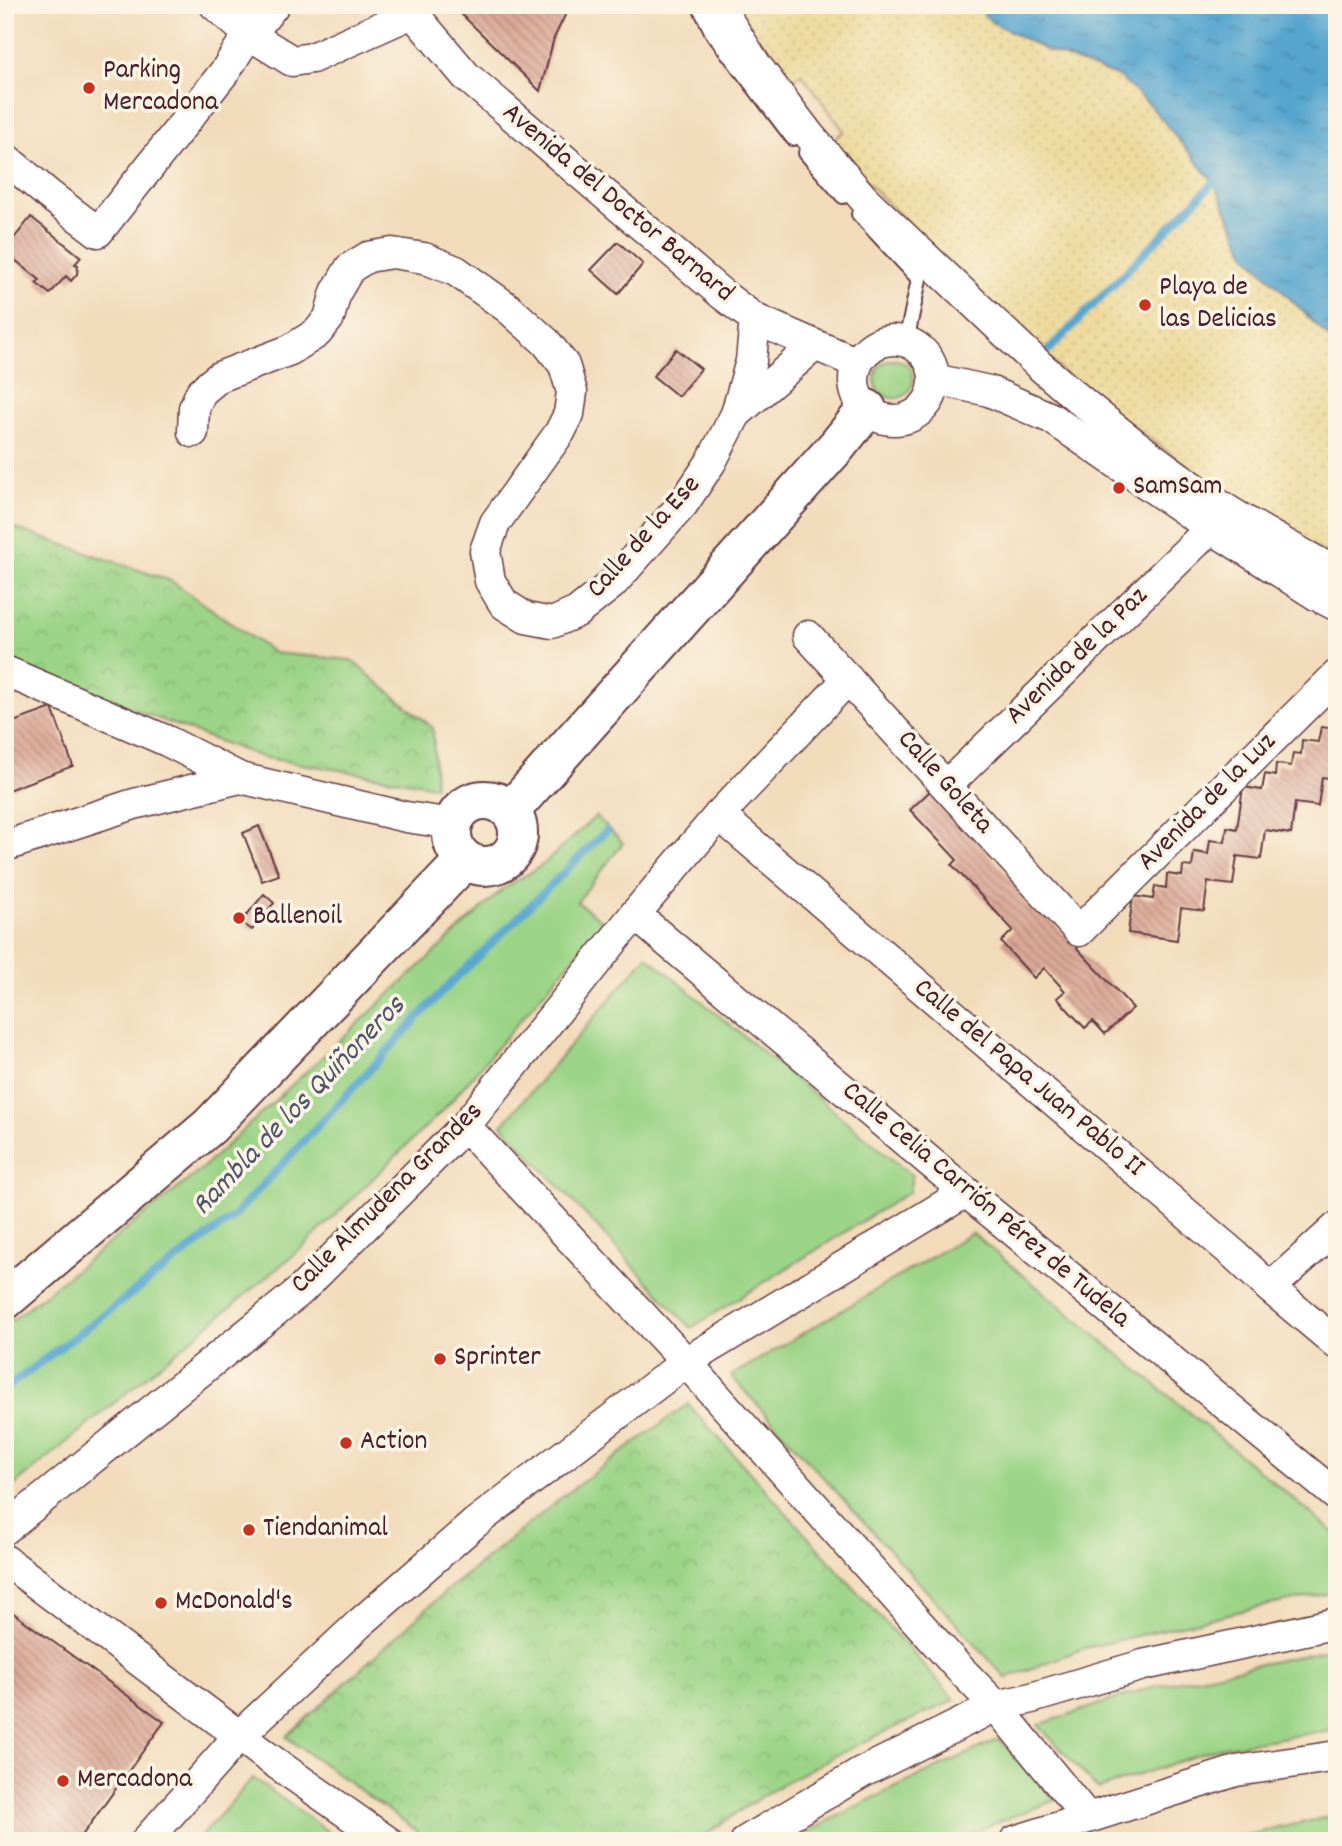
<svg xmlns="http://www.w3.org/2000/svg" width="1342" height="1846" viewBox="0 0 1342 1846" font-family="Dekko,sans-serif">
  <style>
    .green { fill: #9cd487; stroke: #737a59; stroke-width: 2 }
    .sand { fill: url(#sand-dots); stroke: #9c7c64; stroke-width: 2 }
    .park { fill: url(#park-crowns); stroke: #737a59; stroke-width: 2 }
    .water { fill: url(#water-ripples); stroke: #4f627d; stroke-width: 2 }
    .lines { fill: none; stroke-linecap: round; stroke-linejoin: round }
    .stream { stroke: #54a5cf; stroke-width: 8 }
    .building { fill: url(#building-back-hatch) }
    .lane-casing { stroke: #633b41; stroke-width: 18 }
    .street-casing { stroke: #633b41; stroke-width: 33 }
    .secondary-casing { stroke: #633b41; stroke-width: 42 }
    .lane { stroke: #fff; stroke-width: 14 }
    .street { stroke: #fff; stroke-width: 30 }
    .secondary { stroke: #fff; stroke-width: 38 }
    .poi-dot { fill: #c8321e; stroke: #fcf5e5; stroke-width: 2.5 }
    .labels { text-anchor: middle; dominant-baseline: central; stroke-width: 7; stroke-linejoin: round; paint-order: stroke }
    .poi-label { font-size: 28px; fill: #4a1f2b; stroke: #fcf5e5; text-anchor: start }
    .street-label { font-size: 28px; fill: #4a1f2b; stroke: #fcf5e5 }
    .water-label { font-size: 30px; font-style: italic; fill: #4e556d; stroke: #fcf5e5 }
  </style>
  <defs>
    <pattern id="sand-dots" width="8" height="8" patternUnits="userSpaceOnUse" patternTransform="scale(1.75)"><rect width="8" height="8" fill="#eeda9e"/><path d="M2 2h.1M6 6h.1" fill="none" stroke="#cebb88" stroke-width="1.8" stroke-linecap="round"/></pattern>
    <pattern id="park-crowns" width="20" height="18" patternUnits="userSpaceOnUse" patternTransform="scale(1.75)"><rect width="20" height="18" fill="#9cd487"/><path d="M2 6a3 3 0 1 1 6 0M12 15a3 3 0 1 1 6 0" fill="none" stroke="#88b675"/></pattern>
    <pattern id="water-ripples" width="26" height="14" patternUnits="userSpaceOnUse" patternTransform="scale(1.75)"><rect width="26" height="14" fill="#54a5cf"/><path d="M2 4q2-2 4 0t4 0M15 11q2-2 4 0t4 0" fill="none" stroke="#4886a8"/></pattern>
    <pattern id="building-back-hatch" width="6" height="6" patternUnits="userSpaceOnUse" patternTransform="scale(1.75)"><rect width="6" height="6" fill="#dba897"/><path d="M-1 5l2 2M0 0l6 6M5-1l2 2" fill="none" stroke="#b4887b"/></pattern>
  </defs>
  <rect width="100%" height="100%" fill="#fcf5e5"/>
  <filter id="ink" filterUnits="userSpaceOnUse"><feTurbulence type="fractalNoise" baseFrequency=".0143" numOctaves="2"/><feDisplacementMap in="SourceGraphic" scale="14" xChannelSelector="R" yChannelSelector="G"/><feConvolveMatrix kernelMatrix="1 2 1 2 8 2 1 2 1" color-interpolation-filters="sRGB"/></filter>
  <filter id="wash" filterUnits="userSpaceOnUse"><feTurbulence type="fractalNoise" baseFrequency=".00686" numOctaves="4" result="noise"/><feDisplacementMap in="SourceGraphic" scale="28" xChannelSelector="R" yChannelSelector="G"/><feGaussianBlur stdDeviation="1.57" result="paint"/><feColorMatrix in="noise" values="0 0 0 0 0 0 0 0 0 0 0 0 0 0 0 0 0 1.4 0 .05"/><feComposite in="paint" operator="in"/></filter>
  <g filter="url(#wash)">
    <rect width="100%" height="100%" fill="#f2dbbb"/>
    <g class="green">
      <circle cx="894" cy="379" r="19"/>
      <path d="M596,816L623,843L577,902L604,922L446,1107L303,1247L5,1493V1326L196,1174L503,889L544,864Z"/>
      <path d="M647,956L912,1176L909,1192L691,1328L502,1125Z"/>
      <path d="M972,1233L1337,1535V1592L1254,1608L1085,1648L1006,1678L731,1376Z"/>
      <path d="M1337,1648V1729L1218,1748L1098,1789L1038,1725L1152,1687Z"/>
      <path d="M999,1739L1055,1800L990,1825L957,1841H793C859,1802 930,1772 999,1739Z"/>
      <path d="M253,1778L341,1841H197Z"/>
      <path d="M1337,1815V1841H1220Z"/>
    </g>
    <path class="sand" d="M726,5H975L992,22L1044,49L1119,77L1150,105L1214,182L1247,255L1337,346V560L1259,517L1082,390L883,199L829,143L844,131L802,74L786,85Z"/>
    <g class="park">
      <path d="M5,525L171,581L274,653L351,660L433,728L435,786L261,757L60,682L5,659Z"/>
      <path d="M688,1404L955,1700C866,1740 775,1780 698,1841H431L286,1737L446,1591L566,1494Z"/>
    </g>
    <path class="water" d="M975,5H1337V346L1247,255L1214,182L1150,105L1119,77L1044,49L992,22Z"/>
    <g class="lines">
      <g class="stream">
        <path d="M1049,350L1214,182"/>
        <path d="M5,1389L232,1218L442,992L606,831"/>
      </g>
    </g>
    <g id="blocks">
      <g class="building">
        <path d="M452,5H570L554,38L540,91Z"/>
        <path d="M31,217L81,257L75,264L78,265L77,274L71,281L66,276L50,294L36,283L40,280L10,256L5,259V245L7,247Z"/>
        <path d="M618,242L643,264L618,294L591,270Z"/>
        <path d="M676,349L701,369L678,396L653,376Z"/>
        <path d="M52,708L73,766L5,791V725Z"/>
        <path d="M1321,727L1337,729V779L1322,777L1318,806L1295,803L1291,834L1265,830L1261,859L1237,856L1233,885L1208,882L1204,911L1181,908L1177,940L1128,933L1133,896L1153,899L1155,886L1166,888L1167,874L1182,876L1183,866L1192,867L1194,852L1208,854L1210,840L1225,842L1227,827L1237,829L1243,787L1262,790L1265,774L1275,776L1276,764L1291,766L1293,753L1301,754L1302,740L1318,742Z"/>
        <path d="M930,791L1133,1008L1105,1034L1093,1021L1085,1028L1057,998L1065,991L1044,968L1034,978L1001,942L1013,930L952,865L957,860L910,810Z"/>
        <path d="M259,826L279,875L262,881L243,833Z"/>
        <path d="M264,894L274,903L252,930L241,922Z"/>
        <path d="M5,1607L164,1722L78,1841H5Z"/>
      </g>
    </g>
  </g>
  <g filter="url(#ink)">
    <use href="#blocks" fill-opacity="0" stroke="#633b41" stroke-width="2"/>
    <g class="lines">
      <defs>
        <g id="lane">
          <path d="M699,5L713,33L793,138"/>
          <path d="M806,153L843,196"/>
          <path d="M859,214L919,279L906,342"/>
        </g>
        <g id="street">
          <path d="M215,5L250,35L292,61L312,58L412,13"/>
          <path d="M406,5L466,76L723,295L755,319L857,363"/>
          <path d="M718,5L756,65L810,136L864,199L1039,365C1096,415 1157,464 1221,506C1258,530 1298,551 1337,573"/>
          <path d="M5,158L49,195L98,232L226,70L239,49L274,5"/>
          <circle cx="894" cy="380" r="40"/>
          <path d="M934,379L989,391L1051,418L1211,528L1318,596L1337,606"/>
          <path d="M736,414L814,346"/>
          <path d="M193,432L194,408L201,392L219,377L290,350L317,333L329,318L336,292L350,268L368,257L392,253L424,258L456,271L508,308L546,342L564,365L572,392L569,414L560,432L495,523L485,551L490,581L504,604L526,618L552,623L577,612L612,584L683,504L711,462L736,414L751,361L755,319"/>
          <path d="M808,636L1079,931L1337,675"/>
          <path d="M5,671L167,741L240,778"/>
          <path d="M946,786L1211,528"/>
          <path d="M719,815L1236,1256L1270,1288L1337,1344"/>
          <path d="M5,846L134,804L240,778L406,817L453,824"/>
          <path d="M635,914L665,940L966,1192L1337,1496"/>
          <path d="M465,1126L686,1362L956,1665L996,1706L1087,1817"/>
          <path d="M1270,1288L1337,1227"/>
          <path d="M5,1529L300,1291L465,1126L635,914L719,815L848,679"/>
          <path d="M5,1560L270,1759L387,1841"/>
          <path d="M146,1841L239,1736L359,1624L475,1523L686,1362L966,1192"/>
          <path d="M746,1841L863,1772L996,1706L1028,1699L1143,1665L1337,1623"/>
          <path d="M1015,1841L1236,1771L1337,1756"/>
        </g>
        <g id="secondary">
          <circle cx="485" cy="833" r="33"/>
          <path d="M510,811L837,446L867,409"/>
          <path d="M5,1300L210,1126L465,860"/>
        </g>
      </defs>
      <use href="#lane" class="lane-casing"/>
      <use href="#street" class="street-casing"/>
      <use href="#secondary" class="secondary-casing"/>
      <use href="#lane" class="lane"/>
      <use href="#street" class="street"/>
      <use href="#secondary" class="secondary"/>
    </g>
  </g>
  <g class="poi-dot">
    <circle cx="89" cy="88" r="7"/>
    <circle cx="1145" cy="305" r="7"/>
    <circle cx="1119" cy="488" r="7"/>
    <circle cx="239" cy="918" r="7"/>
    <circle cx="440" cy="1359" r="7"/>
    <circle cx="346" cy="1443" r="7"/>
    <circle cx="249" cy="1530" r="7"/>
    <circle cx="161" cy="1603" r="7"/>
    <circle cx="63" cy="1781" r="7"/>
  </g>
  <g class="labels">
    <g class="poi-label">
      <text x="103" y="72">Parking<tspan x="103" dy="32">Mercadona</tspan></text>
      <text x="1159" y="289">Playa de<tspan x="1159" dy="32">las Delicias</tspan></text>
      <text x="1133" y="488">SamSam</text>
      <text x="253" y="918">Ballenoil</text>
      <text x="454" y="1359">Sprinter</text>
      <text x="360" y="1443">Action</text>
      <text x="263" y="1530">Tiendanimal</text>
      <text x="175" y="1603">McDonald's</text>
      <text x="77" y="1781">Mercadona</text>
    </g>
    <g class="street-label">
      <text transform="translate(617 204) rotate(40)">Avenida del Doctor Barnard</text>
      <text transform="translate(645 538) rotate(-48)">Calle de la Ese</text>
      <text transform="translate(1078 657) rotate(-44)">Avenida de la Paz</text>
      <text transform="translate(944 783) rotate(48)">Calle Goleta</text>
      <text transform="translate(1208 803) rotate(-45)">Avenida de la Luz</text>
      <text transform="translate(1028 1079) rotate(40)">Calle del Papa Juan Pablo II</text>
      <text transform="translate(388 1199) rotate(-45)">Calle Almudena Grandes</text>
      <text transform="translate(985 1206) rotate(40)">Calle Celia Carrión Pérez de Tudela</text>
    </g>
    <g class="water-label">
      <text transform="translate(300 1107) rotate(-46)">Rambla de los Quiñoneros</text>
    </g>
  </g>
  <rect width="1342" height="1846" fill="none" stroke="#fcf5e5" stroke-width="28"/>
</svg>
